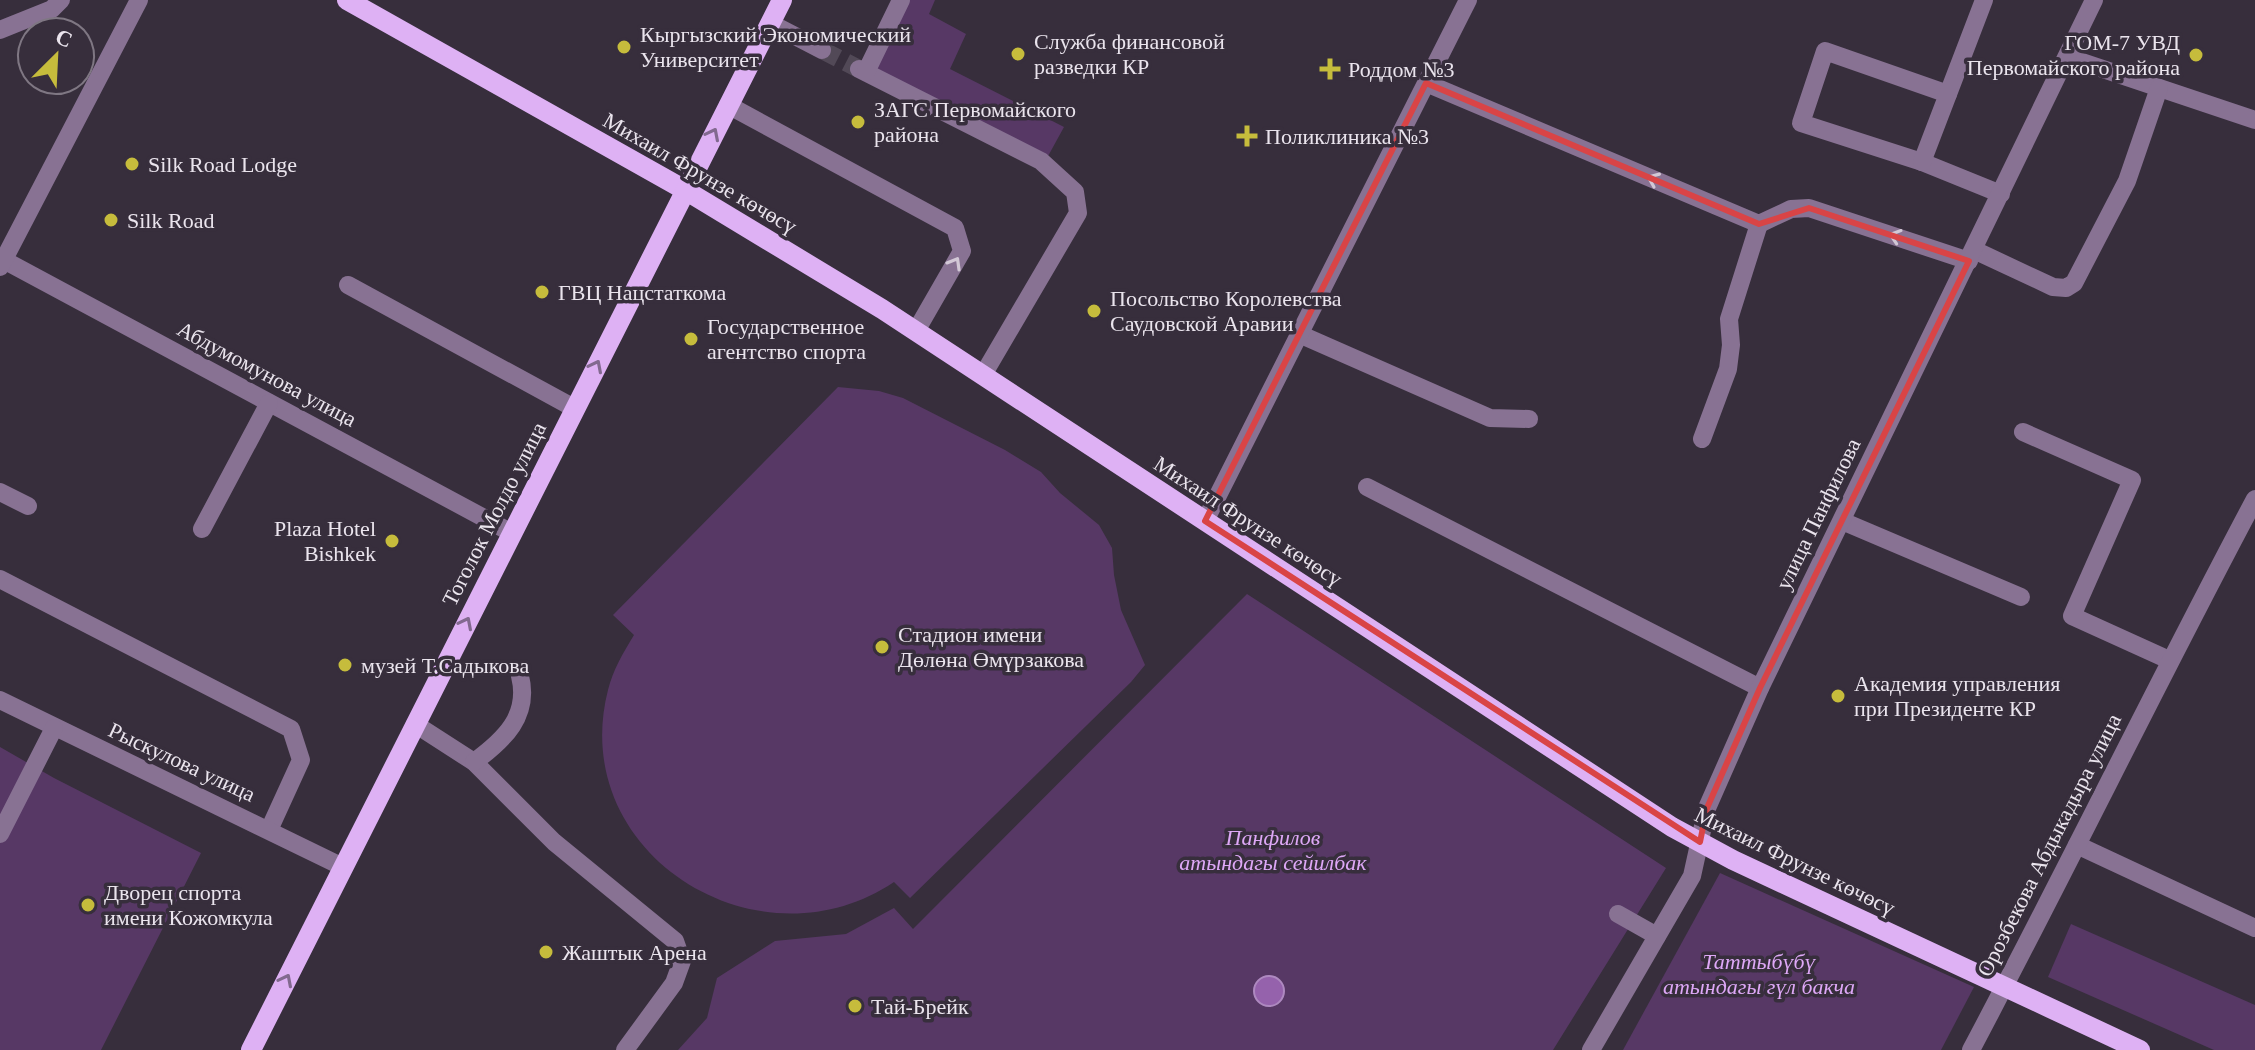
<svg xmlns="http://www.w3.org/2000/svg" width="2255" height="1050" viewBox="0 0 2255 1050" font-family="Georgia,serif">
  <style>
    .green { fill: #573865 }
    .water { fill: #9562ac; stroke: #ae89c0; stroke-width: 2 }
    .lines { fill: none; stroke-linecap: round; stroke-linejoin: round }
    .minor-tunnel { stroke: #524957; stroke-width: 18; stroke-dasharray: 18 9; stroke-linecap: butt }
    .minor { stroke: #887293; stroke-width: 18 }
    .major { stroke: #deb1f4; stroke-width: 20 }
    .oneway { stroke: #82698f }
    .oneway2 { stroke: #d2c8d6 }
    .marked { fill: none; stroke: #d94446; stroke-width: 6; stroke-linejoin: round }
    .poi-dot { fill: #c6bc3c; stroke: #372e3c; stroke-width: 3 }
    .labels { text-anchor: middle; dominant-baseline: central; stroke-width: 7; stroke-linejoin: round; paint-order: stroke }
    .poi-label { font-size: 22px; fill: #eae4ed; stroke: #372e3c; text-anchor: start }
    .street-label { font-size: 22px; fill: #eae4ed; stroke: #372e3c }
    .park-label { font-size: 22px; font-style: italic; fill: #dea8f7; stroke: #372e3c }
  </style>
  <rect width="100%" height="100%" fill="#372e3c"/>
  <g class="green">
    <path d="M909,0H935L929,14L966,34L950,69L1064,127L1047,158L874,71Z"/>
    <path d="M838,387L879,391L903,398L1005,450L1041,472L1060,493L1099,525L1112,548L1114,575L1121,610L1145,665L1131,682L910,898L894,882C759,973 566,854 608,690C613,670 623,653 634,635L613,615Z"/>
    <path d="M1247,594L1666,868L1553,1050H678L707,1018L717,978L775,941L846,934L894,908L913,929Z"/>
    <path d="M0,747L54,778L201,853L101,1050H0Z"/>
    <path d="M1720,873L1974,987L1941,1050H1623Z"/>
    <path d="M2071,924L2255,1005V1050H2214L2048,977Z"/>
  </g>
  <circle class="water" cx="1269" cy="991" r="15"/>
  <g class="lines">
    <path class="minor-tunnel" d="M822,50L859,69"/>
    <g class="minor">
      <path d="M770,23L822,50"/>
      <path d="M0,30L52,9L61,0"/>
      <path d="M2067,57L2255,120"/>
      <path d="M859,69L1041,161L1075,192L1078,213L983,375"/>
      <path d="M866,72L901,0"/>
      <path d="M1426,83L1759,224L1791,209L1809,208L1969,261"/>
      <path d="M1948,94L1825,51L1801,123L1922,162L2001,194"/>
      <path d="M728,105L955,228L962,251L916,331"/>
      <path d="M1922,162L1984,0"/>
      <path d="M1974,250L2053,287L2066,288L2074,283L2127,181L2159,88"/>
      <path d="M0,258L512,533"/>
      <path d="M0,267L139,0"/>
      <path d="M348,285L574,408"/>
      <path d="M1299,334L1490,418L1529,419"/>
      <path d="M2023,432L2132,480L2072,616L2169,660"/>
      <path d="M1702,439L1728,369L1731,345L1729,319L1759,224"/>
      <path d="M1367,487L1760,688"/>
      <path d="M0,492L28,506"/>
      <path d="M1205,521L1468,0"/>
      <path d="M1842,521L2021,597"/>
      <path d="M202,529L269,403"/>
      <path d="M0,579L291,729L301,760L269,830"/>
      <path d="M0,700L343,867"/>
      <path d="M415,724L474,762L554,842L675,941L682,961L674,983L625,1050"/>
      <path d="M474,762C504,740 530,716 520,676"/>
      <path d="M0,834L54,728"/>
      <path d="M2077,845L2255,928"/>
      <path d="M1618,914L1657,936"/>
      <path d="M1591,1050L1692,876L1707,808L1760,688L2094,0"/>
      <path d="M1971,1050C2068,867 2158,681 2255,499"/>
    </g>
    <g class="major">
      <path d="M347,0L685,190L882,309L1672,827L1733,860L2140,1050"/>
      <path d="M251,1050L782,0"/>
    </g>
  </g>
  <defs><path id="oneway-chevron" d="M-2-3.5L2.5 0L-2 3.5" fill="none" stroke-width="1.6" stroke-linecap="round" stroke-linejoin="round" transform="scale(2)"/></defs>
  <g class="oneway">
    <use href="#oneway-chevron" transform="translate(713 134) rotate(-63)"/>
    <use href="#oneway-chevron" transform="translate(596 366) rotate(-63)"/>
    <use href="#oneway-chevron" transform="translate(466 623) rotate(-63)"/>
    <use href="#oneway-chevron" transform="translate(286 980) rotate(-63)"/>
  </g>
  <g class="oneway2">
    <use href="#oneway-chevron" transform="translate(1653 179) rotate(-157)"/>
    <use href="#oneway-chevron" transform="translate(1895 236) rotate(-162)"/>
    <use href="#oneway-chevron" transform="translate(955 263) rotate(-60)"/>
  </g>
  <path class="marked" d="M1426,83L1759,224L1809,208L1969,261L1760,688L1707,808L1700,842L1205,521Z"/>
  <g class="poi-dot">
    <circle cx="624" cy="47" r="8"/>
    <circle cx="1018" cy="54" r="8"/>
    <circle cx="2196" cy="55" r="8"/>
    <path d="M1326 57h8v8h8v8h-8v8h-8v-8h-8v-8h8z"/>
    <circle cx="858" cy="122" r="8"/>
    <path d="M1243 124h8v8h8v8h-8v8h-8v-8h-8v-8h8z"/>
    <circle cx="132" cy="164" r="8"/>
    <circle cx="111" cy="220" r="8"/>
    <circle cx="542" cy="292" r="8"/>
    <circle cx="1094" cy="311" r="8"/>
    <circle cx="691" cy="339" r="8"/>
    <circle cx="392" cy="541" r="8"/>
    <circle cx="882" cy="647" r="8"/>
    <circle cx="345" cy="665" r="8"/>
    <circle cx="1838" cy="696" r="8"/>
    <circle cx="88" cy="905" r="8"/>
    <circle cx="546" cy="952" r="8"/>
    <circle cx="855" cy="1006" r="8"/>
  </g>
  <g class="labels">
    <g class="poi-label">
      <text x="640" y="34">Кыргызский Экономический<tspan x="640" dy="25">Университет</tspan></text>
      <text x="1034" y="41">Служба финансовой<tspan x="1034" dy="25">разведки КР</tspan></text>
      <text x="2180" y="42" text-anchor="end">ГОМ-7 УВД<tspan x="2180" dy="25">Первомайского района</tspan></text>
      <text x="1348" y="69">Роддом №3</text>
      <text x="874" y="109">ЗАГС Первомайского<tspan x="874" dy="25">района</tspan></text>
      <text x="1265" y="136">Поликлиника №3</text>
      <text x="148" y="164">Silk Road Lodge</text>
      <text x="127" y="220">Silk Road</text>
      <text x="558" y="292">ГВЦ Нацстаткома</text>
      <text x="1110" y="298">Посольство Королевства<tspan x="1110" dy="25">Саудовской Аравии</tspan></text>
      <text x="707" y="326">Государственное<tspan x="707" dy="25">агентство спорта</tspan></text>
      <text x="376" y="528" text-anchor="end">Plaza Hotel<tspan x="376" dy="25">Bishkek</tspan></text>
      <text x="898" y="634">Стадион имени<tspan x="898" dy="25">Дөлөна Өмүрзакова</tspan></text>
      <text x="361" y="665">музей Т.Садыкова</text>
      <text x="1854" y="683">Академия управления<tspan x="1854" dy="25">при Президенте КР</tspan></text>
      <text x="104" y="892">Дворец спорта<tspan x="104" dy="25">имени Кожомкула</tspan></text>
      <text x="562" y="952">Жаштык Арена</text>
      <text x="871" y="1006">Тай-Брейк</text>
    </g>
    <g class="street-label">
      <text transform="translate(700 173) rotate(30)">Михаил Фрунзе көчөсү</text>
      <text transform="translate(267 374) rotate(28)">Абдумомунова улица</text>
      <text transform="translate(494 514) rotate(-63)">Тоголок Молдо улица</text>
      <text transform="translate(1818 514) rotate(-64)">улица Панфилова</text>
      <text transform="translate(1248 521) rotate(33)">Михаил Фрунзе көчөсү</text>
      <text transform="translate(182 762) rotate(25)">Рыскулова улица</text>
      <text transform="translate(2049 845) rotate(-63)">Орозбекова Абдыкадыра улица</text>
      <text transform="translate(1795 861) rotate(26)">Михаил Фрунзе көчөсү</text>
    </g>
    <g class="park-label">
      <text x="1273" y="837">Панфилов<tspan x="1273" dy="25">атындагы сейилбак</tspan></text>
      <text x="1759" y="961">Таттыбүбү<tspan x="1759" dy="25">атындагы гүл бакча</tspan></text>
    </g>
  </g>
  <g transform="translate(56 56) rotate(24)"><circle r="38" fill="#372e3c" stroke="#7f7783" stroke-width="2"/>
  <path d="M0-6L14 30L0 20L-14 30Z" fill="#c6bc3c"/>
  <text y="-12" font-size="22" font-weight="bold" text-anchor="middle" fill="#eae4ed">С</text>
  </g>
</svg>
